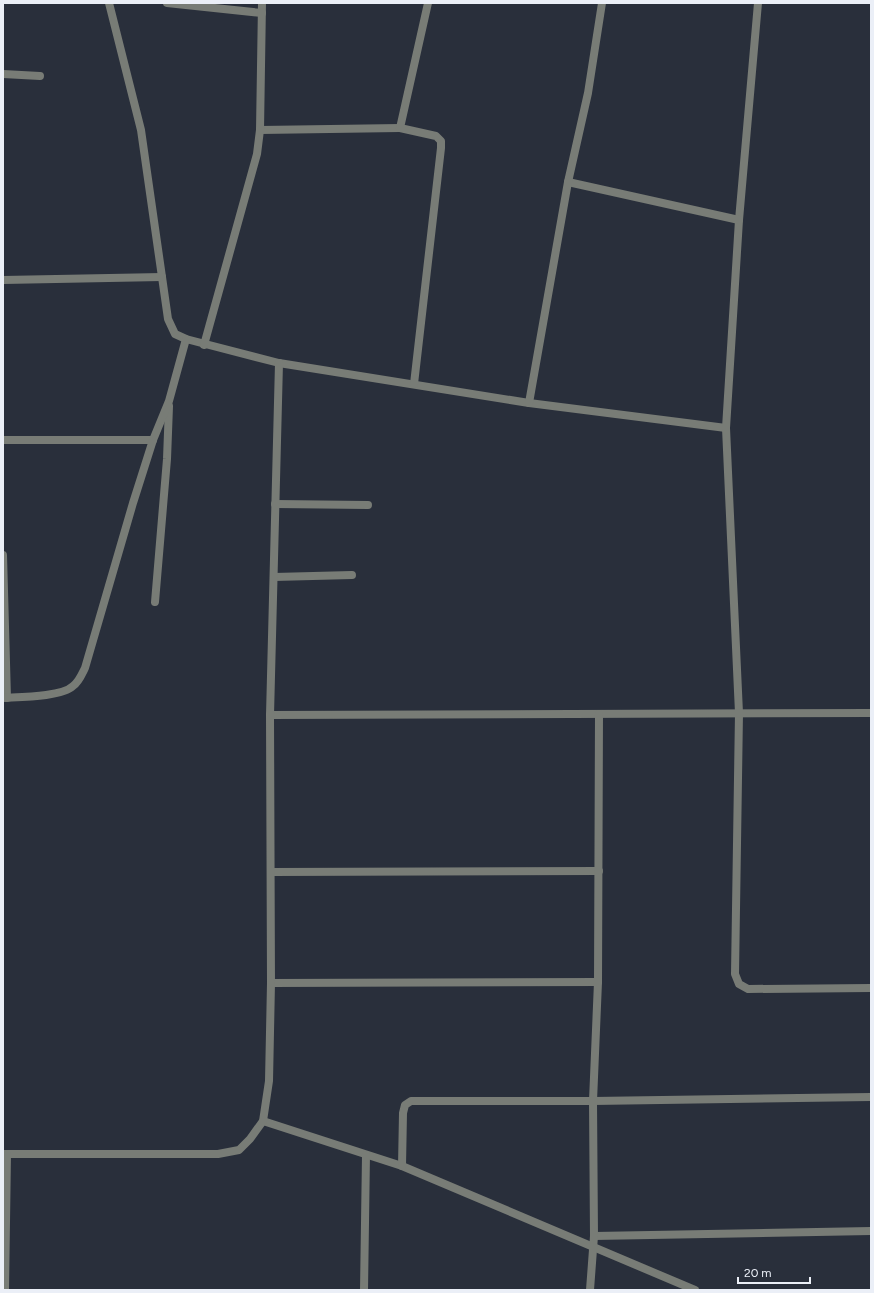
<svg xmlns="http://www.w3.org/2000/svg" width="874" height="1293" viewBox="0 0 874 1293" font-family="Figtree,sans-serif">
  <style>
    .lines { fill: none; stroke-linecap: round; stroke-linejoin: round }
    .street { stroke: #787c76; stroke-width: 8 }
  </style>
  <rect width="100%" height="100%" fill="#292f3b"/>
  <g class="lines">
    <g class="street">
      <path d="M109,3L141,130L168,319L175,334L186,339L279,363L529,403L726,428"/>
      <path d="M167,3L262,13"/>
      <path d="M758,3L739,220L726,428L739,713L735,974L739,984L748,989L871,988"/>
      <path d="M3,74L40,76"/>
      <path d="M260,130L400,128"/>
      <path d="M568,182L739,220"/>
      <path d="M3,280L162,277"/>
      <path d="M204,345L257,154L260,130L262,3"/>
      <path d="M414,384L441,148V141L436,136L400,128L428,3"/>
      <path d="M529,403L568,182L588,93L602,3"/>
      <path d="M3,440H153"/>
      <path d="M275,504L368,505"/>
      <path d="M3,555L7,698"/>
      <path d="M274,577L352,575"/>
      <path d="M155,602L167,459L169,406"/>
      <path d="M3,698C19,697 62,697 73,686C79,682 82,674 85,668L133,503L153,440L169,401L186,339"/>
      <path d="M270,715L871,713"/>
      <path d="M271,872L599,871"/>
      <path d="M271,983L598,982"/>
      <path d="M263,1121L402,1166L695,1290"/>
      <path d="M3,1154H218L239,1150L250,1139L263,1121L269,1081L271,983L270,715L279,363"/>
      <path d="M402,1166L403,1113L405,1105L411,1101H593L871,1097"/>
      <path d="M594,1236L871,1231"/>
      <path d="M5,1290L7,1154"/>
      <path d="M364,1290L366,1155"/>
      <path d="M590,1290L594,1236L593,1101L598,982L599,714"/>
    </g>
  </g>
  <rect width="874" height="1293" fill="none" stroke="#ebeff7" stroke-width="8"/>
  <path d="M738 1277v6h72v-6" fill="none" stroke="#ebeff7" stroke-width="2"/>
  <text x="744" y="1277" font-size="12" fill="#ebeff7" stroke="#292f3b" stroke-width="3" paint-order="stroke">20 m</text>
</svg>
